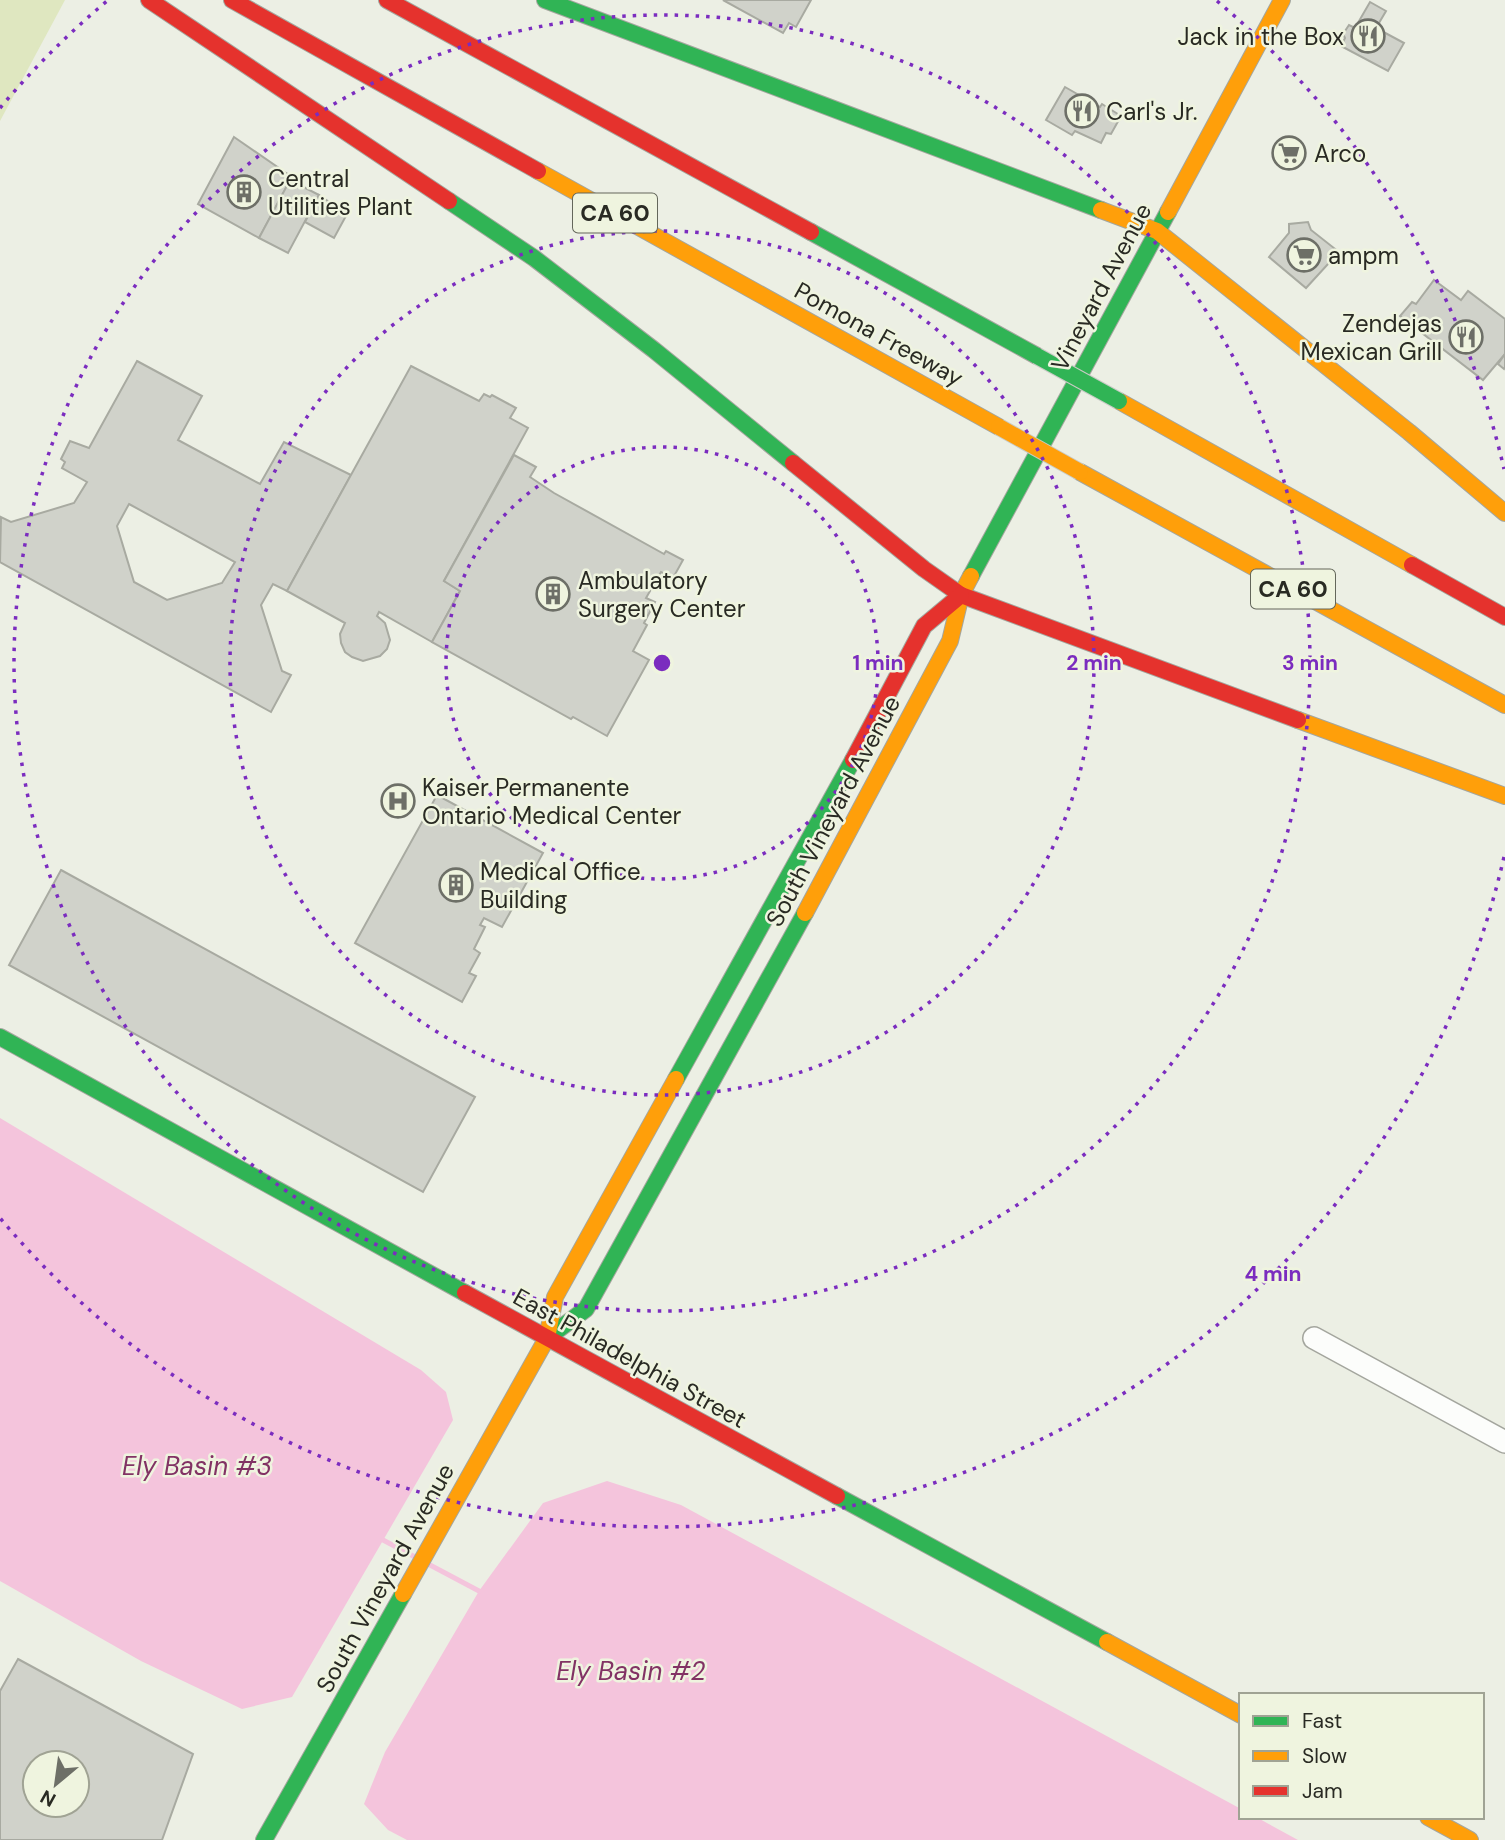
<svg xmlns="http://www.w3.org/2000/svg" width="1505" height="1840" viewBox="0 0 1505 1840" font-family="'DM Sans',sans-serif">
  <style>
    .green { fill: #dfe7c0 }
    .water { fill: #f4c4dc }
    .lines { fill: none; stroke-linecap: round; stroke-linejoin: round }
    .stream { stroke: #f4c4dc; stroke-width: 5 }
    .building { fill: #d0d2ca; stroke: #a8aaa1; stroke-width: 2; fill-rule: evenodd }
    .street-casing { stroke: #a4a69e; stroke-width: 24 }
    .fast-casing { stroke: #a4a69e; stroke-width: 18 }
    .slow-casing { stroke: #a4a69e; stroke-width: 18 }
    .jam-casing { stroke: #a4a69e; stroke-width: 18 }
    .street { stroke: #fcfdfb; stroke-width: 21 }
    .fast { stroke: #30b455; stroke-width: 16 }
    .slow { stroke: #ff9f0a; stroke-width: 16 }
    .jam { stroke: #e5322d; stroke-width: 16 }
    .fast-bridge-casing { stroke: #c9cbc5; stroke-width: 18; stroke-linecap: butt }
    .slow-bridge-casing { stroke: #c9cbc5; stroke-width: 18; stroke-linecap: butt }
    .fast-bridge { stroke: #30b455; stroke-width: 16 }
    .slow-bridge { stroke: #ff9f0a; stroke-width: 16 }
    .ring { fill: none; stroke: #7b2cbf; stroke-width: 3.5; stroke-dasharray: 3.5 7 }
    .labels { text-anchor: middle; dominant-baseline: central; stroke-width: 5; stroke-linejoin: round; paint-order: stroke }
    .shield { fill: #eff4df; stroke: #64675b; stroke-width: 2 }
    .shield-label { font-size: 23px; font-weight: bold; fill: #292a23 }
    .poi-label { font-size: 24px; fill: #292a23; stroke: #eff4df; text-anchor: start }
    .street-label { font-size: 24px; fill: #292a23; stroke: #eff4df }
    .water-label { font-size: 26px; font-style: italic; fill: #823264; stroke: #eff4df }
    .centre { fill: #7b2cbf; stroke: #eff4df; stroke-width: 3.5 }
    .ring-label { font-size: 21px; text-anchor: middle; font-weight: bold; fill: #7b2cbf; stroke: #eff4df; stroke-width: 5; stroke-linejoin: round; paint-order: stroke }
  </style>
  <rect width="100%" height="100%" fill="#ecefe4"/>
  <path class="green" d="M0,0H65L0,121Z"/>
  <g class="water">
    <path d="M0,1118L421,1370L446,1392L453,1420L292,1697L242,1709L141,1661L0,1581Z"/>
    <path d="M607,1481L681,1505L1241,1809V1817H1256L1298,1840H407L388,1830L364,1804L385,1752L479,1591L543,1503Z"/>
  </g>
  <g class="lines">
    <g class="stream">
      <path d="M383,1540L415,1557"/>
      <path d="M430,1565L479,1591"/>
    </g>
  </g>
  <g class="building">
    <path d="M723,0H811L796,27L789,23L783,33Z"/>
    <path d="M1370,2L1386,11L1376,28L1404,43L1388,71L1341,46L1345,38L1343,34L1349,25L1355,28Z"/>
    <path d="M1065,87L1100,107L1102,104L1121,116L1111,134L1106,133L1101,143L1075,131L1072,135L1046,120Z"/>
    <path d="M234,137L292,177L259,238L198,204Z"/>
    <path d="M290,180L319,195L288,253L259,238Z"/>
    <path d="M319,195L347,214L334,238L305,222Z"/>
    <path d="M1308,222L1311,230L1339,252L1306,288L1269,257L1289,233V224Z"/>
    <path d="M1434,280L1461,300L1468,291L1505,319V354L1483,380L1400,316L1412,302L1416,304Z"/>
    <path d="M1505,354V367L1504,369L1498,364Z"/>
    <path d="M137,361L202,396L178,440L260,484L284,442L351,475L287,591L273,584L261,605L282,671L291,675L271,712L0,562L1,517L11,522L74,503L87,482L62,468L65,462L61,459L70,441L89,448ZM129,504L235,562L222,583L167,600L134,582L117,526Z"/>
    <path d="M411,366L479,401L484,394L490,397L492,395L516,408L510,418L528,428L444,581L460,591L432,642L379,612L377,616L385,623L390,640L387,649L380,656L363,661L352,657L345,652L341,643L340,634L345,623L287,591Z"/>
    <path d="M514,455L536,467L530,477L554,493L664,554L666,551L683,560L673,578L661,572L646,598L655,602L644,623L647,625L633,651L649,660L607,736L573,717L571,719L432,642L460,591L444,581Z"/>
    <path d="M437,795L543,853L502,927L484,918L480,925L485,927L474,949L480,953L469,973L476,976L462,1002L355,943Z"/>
    <path d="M61,870L475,1097L423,1192L9,965Z"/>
    <path d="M18,1659L193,1754L162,1840H0V1691ZM35,1763H77V1805H35Z"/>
  </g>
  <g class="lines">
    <defs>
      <path id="street" d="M1314,1338L1505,1442"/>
      <g id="fast">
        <path d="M545,0L1101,210"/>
        <path d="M449,201L534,258L654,350L793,463"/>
        <path d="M811,232L1037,356"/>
        <path d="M971,576L1168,212"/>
        <path d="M0,1037L465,1293"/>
        <path d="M676,1079L853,760"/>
        <path d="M547,1338L586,1309L805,913"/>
        <path d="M837,1496L1107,1642"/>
        <path d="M264,1840L403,1594"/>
      </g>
      <g id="slow">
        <path d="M538,171L999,427"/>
        <path d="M1101,210L1157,231L1409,432L1505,513"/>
        <path d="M1168,212L1282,0"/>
        <path d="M1119,401L1412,565"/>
        <path d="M1080,472L1505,705"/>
        <path d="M1298,720L1505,796"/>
        <path d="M805,913L950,641L961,595L971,576"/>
        <path d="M403,1594L547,1338L555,1297L676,1079"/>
        <path d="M1107,1642L1241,1715"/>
        <path d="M1428,1817L1470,1840"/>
      </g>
      <g id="jam">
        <path d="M149,0L449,201"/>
        <path d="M232,0L538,171"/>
        <path d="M387,0L811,232"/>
        <path d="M793,463L924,569L961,595L1298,720"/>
        <path d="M1412,565L1505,617"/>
        <path d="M853,760L924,626L961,595"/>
        <path d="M465,1293L837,1496"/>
      </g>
    </defs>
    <use href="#street" class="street-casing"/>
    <use href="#fast" class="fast-casing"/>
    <use href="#slow" class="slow-casing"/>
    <use href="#jam" class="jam-casing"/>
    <use href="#street" class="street"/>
    <use href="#fast" class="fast"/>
    <use href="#slow" class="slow"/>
    <use href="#jam" class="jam"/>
    <defs>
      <path id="fast-bridge" d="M1037,356L1119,401"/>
      <path id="slow-bridge" d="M999,427L1080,472"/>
    </defs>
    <use href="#fast-bridge" class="fast-bridge-casing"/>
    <use href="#slow-bridge" class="slow-bridge-casing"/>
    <use href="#fast-bridge" class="fast-bridge"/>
    <use href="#slow-bridge" class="slow-bridge"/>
  </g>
  <g class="ring">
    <circle cx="662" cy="663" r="216"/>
    <circle cx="662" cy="663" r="432"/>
    <circle cx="662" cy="663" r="648"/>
    <path d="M1504 857A864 864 0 0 1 0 1218M0 108A864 864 0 0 1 107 1M1217 1A864 864 0 0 1 1504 469"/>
  </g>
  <defs>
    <symbol id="restaurant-ring" viewBox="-11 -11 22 22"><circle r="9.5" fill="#eff4df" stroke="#6d6f67" stroke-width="1.5"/><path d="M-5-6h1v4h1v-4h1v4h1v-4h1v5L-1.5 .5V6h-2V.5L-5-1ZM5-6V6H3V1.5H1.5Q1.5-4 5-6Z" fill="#6d6f67"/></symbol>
    <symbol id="supermarket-ring" viewBox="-11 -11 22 22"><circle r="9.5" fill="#eff4df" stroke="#6d6f67" stroke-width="1.5"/><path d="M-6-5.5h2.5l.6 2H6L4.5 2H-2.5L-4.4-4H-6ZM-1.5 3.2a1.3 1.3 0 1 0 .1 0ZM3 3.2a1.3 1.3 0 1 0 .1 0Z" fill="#6d6f67"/></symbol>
    <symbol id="building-ring" viewBox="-11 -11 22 22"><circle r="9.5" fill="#eff4df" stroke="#6d6f67" stroke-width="1.5"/><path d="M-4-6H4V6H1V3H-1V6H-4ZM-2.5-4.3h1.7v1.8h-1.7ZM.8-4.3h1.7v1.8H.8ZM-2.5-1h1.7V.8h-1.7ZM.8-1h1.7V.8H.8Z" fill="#6d6f67"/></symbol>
    <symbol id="hospital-ring" viewBox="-11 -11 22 22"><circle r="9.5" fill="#eff4df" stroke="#6d6f67" stroke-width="1.5"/><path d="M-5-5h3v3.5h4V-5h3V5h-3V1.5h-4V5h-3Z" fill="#6d6f67"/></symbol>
  </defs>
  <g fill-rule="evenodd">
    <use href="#restaurant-ring" x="1349" y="17" width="38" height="38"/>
    <use href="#restaurant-ring" x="1063" y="92" width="38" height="38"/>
    <use href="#supermarket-ring" x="1270" y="134" width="38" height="38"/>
    <use href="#building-ring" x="225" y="173" width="38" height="38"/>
    <use href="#supermarket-ring" x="1285" y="236" width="38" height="38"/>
    <use href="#restaurant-ring" x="1447" y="318" width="38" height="38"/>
    <use href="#building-ring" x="534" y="575" width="38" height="38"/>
    <use href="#hospital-ring" x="379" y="782" width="38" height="38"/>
    <use href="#building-ring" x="437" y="866" width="38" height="38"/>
  </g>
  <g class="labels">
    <g class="shield">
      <rect x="573" y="193.5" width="84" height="39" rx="5"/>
      <rect x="1251" y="569.5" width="84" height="39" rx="5"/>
    </g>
    <g class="shield-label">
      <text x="615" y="213">CA 60</text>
      <text x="1293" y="589">CA 60</text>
    </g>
    <g class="poi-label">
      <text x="1344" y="36" text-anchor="end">Jack in the Box</text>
      <text x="1106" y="111">Carl's Jr.</text>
      <text x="1314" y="153">Arco</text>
      <text x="268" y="178">Central<tspan x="268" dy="28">Utilities Plant</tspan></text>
      <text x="1328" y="255">ampm</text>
      <text x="1442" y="323" text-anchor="end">Zendejas<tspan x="1442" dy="28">Mexican Grill</tspan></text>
      <text x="578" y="580">Ambulatory<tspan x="578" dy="28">Surgery Center</tspan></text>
      <text x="422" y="787">Kaiser Permanente<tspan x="422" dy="28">Ontario Medical Center</tspan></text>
      <text x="480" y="871">Medical Office<tspan x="480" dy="28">Building</tspan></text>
    </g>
    <g class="street-label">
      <text transform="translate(1101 287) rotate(-62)">Vineyard Avenue</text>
      <text transform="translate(879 334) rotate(29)">Pomona Freeway</text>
      <text transform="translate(833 811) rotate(-62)">South Vineyard Avenue</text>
      <text transform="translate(630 1358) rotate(29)">East Philadelphia Street</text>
      <text transform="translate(385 1578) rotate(-61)">South Vineyard Avenue</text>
    </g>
    <g class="water-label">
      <text x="197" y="1466">Ely Basin #3</text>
      <text x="631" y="1671">Ely Basin #2</text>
    </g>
  </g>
  <circle cx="662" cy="663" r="10" class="centre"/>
  <g class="ring-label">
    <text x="878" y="670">1 min</text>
    <text x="1094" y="670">2 min</text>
    <text x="1310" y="670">3 min</text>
    <text x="1273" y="1281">4 min</text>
  </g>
  <rect x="1239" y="1693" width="245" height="126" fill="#eff4df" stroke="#a0a394" stroke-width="2"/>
  <rect x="1253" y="1716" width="35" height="10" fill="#30b455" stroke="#a0a394" stroke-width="2"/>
  <text x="1302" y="1728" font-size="21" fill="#292a23">Fast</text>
  <rect x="1253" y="1751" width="35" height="10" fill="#ff9f0a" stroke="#a0a394" stroke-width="2"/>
  <text x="1302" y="1763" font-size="21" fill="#292a23">Slow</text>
  <rect x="1253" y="1786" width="35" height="10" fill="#e5322d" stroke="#a0a394" stroke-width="2"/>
  <text x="1302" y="1798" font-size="21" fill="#292a23">Jam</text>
  <g transform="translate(56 1784) rotate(209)"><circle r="33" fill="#eff4df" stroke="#a0a394" stroke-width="2"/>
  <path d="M0-5L12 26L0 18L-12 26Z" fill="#6d6f67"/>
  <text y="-10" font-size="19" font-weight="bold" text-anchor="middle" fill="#292a23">N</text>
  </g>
</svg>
